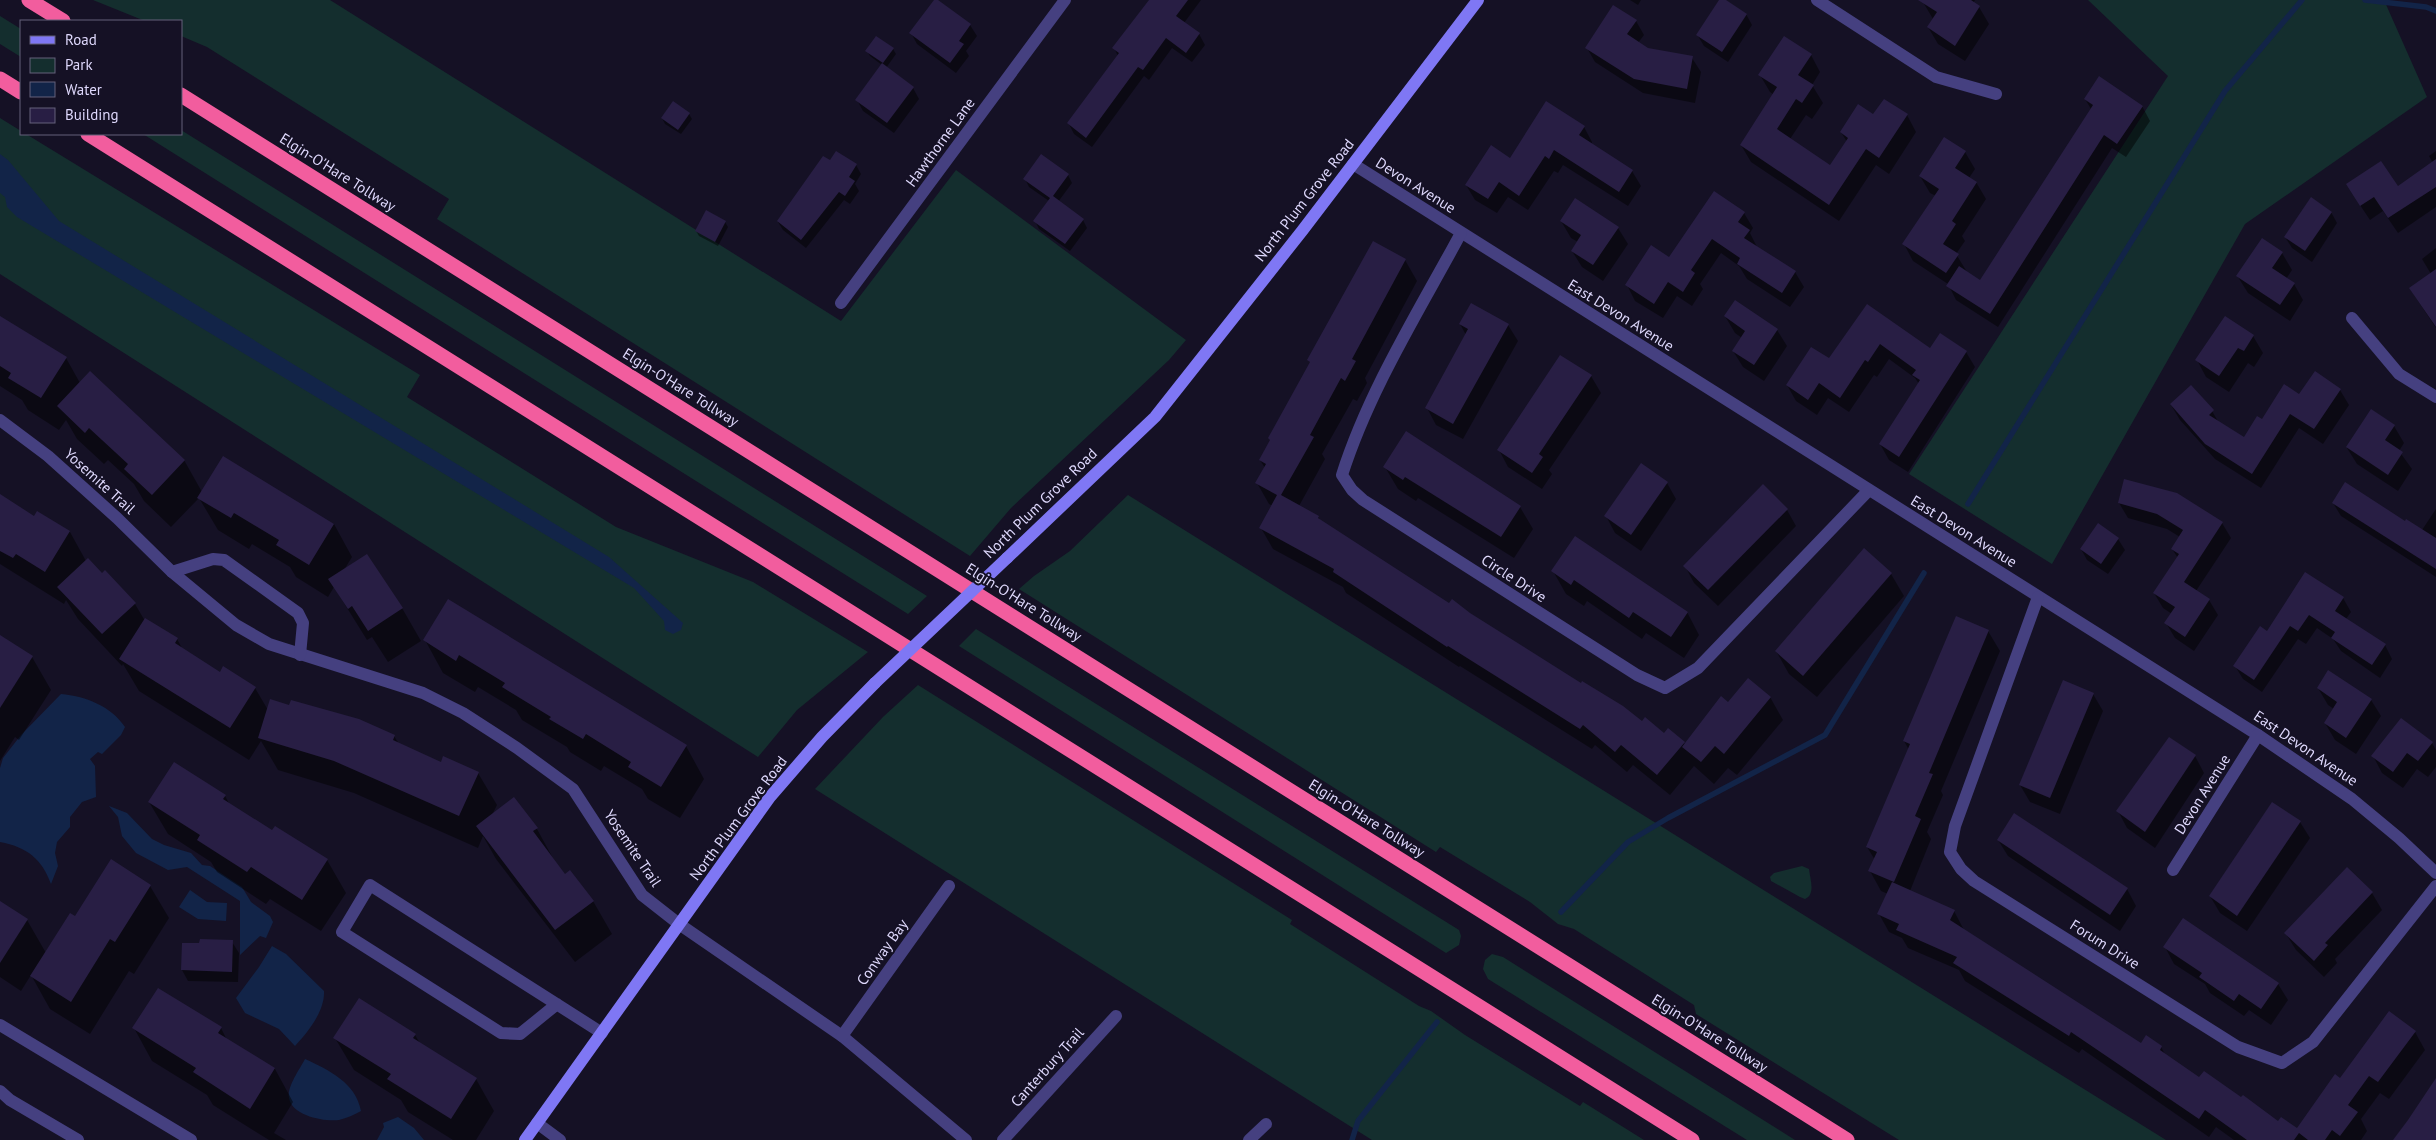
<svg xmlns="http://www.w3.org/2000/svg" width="2436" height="1140" viewBox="0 0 2436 1140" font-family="'PT Sans',sans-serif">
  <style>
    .green { fill: #142e2e }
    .water { fill: #122448 }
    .shadow { fill: #0007 }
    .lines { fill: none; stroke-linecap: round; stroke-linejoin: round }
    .stream { stroke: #122448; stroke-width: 5.5 }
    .building { fill: #281e44 }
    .street { stroke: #454080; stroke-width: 12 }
    .secondary { stroke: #7f77f4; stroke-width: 12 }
    .highway { stroke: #f25d9e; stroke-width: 15 }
    .secondary-bridge { stroke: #7f77f4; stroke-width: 12 }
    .labels { text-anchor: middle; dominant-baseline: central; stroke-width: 4; stroke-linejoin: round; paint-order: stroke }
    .street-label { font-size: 15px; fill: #ded8fc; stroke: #151125 }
  </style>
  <rect width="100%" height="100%" fill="#151125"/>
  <g class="green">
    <path d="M93,0H330L841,321L956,170L1186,340L1169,360L1011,508L970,556L437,219L449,199L207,47L181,36V21H145Z"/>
    <path d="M2088,0H2384L2427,97L2245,224L2052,564L1909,474L2168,76Z"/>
    <path d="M0,16L21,29V57L0,44Z"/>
    <path d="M0,118L21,131V134H26L420,375L407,397L616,527L753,582L868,652L797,710L758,757L0,274Z"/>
    <path d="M181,130L927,596L908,614L143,134H181Z"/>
    <path d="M1128,495L2166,1140H1899L1696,1014L1694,1005L1574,929L1558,924L1530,902L1440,847L1436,852L1019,589L1034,576L1070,551Z"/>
    <path d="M976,629L1459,930L1461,936L1459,945L1446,953L959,646Z"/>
    <path d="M918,685L1292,920L1290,924L1419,1006L1431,1011L1465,1035L1580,1106L1583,1102L1644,1140H1372L815,789L883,717Z"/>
    <path d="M1802,866L1809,869C1810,879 1816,894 1805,899L1800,897L1771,881L1770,877L1774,873Z"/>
    <path d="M1492,954L1503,957L1795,1140H1747L1488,979L1483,969L1485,960Z"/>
  </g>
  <g class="water">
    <path d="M0,154L8,160L59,221L609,557L683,623L681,630L673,634L665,630L664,621L634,588L17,217L7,207L5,197L0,193Z"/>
    <path d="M61,694C85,696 111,706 125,727L121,735L102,754L98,752L90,759L95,766L96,797L82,802L70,817V827L57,842L55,853L58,866L51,884C42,859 27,847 0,842V768L3,758L21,735Z"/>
    <path d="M109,806L127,813L152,839L164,845L191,853L202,865L210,866L242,887L251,902L270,916L273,922L266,938L260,936L240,955V901L187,867L168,870L136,853L122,836L118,817Z"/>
    <path d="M190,890L207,902L227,903L226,921L198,919L179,907Z"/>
    <path d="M272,946L286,954L324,991C325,1011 308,1032 295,1046L279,1029L245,1013L236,998L259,967Z"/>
    <path d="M305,1059C329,1070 356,1083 361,1111C354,1115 347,1118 339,1120C325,1122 292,1116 289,1098C287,1086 300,1069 305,1059Z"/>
    <path d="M398,1117L414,1128L424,1140H377L384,1127L383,1123Z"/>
  </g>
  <g class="shadow">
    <path d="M935,0L970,25L977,36L966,51L969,56L956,73L917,44L911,33Z"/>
    <path d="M1151,0H1201L1184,23L1199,34L1205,45L1192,62L1172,48L1149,80L1144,76L1092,147L1074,134L1069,124L1118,56L1114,48Z"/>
    <path d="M1630,0H1641L1638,5Z"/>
    <path d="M1721,0L1746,14L1752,25L1728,62L1704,46L1698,36Z"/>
    <path d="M1924,0H1975L1973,3L1979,7L1989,24L1965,61L1938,44L1928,27L1933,19L1923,2Z"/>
    <path d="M1636,21L1644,35L1638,43L1647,49L1692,58L1701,72L1695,103L1643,93L1595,62L1587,48Z"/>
    <path d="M893,49L896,54L886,68L913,88L919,99L894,133L863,111L857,100L882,65L870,56L867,51Z"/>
    <path d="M1811,55L1820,72L1812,85L1823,103L1812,119L1806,115L1790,139L1830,167L1847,142L1841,132L1874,116L1907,115L1916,132L1889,174L1876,165L1839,221L1751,162L1741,145L1774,95L1770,92L1760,75Z"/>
    <path d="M2085,99L2142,106L2150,121L2126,157L2112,148L1998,327L1956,300L1948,284L1913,261L1904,244L1936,196L1930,193L1920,176L1965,152L1975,169L1969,178L1976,182L1986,199L1962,236L1965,241L1956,254L1967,272L1980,282L2091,109Z"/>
    <path d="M689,114L692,119L681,134L665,124L662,118Z"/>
    <path d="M1584,127L1592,142L1591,145L1632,171L1641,186L1628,206L1563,165L1558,173L1554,171L1528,210L1508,197L1497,213L1475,200L1466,185Z"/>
    <path d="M2436,151V207L2398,233L2383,211L2370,220L2356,199L2398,188L2433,163L2429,156Z"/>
    <path d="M837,152L856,165L861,174L855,184L859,191L850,204L844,200L806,248L783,230L778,222Z"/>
    <path d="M1068,175L1072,183L1058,202L1083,220L1087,228L1070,251L1039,229L1035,221L1049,201L1029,187L1025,179Z"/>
    <path d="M2331,212L2337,223L2312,262L2292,248L2285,237Z"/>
    <path d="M1744,213L1753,228L1750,233L1757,247L1795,272L1804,287L1790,307L1747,279L1739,266L1721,253L1700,284L1703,289L1692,306L1677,296L1663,318L1635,301L1627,285Z"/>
    <path d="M1561,221L1618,228L1628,244L1603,281L1582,267L1572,251L1578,242L1571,238Z"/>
    <path d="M725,222L728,227L718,246L699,236L696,231Z"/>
    <path d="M2436,248V328L2410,289L2431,274L2422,259Z"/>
    <path d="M2282,253L2292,270L2286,279L2294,284L2303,300L2290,321L2248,293L2238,277Z"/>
    <path d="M1405,260L1417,281L1365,378L1367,383L1357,401L1353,399L1322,454L1325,459L1299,506L1318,517L1321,522L1449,605L1469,614L1642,723L1685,744L1729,704L1770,697L1783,720L1737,775L1728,768L1714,784L1694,766L1670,795L1633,765L1627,772L1595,745L1592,749L1460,666L1459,667L1346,593L1343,587L1273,549L1261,528L1273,506L1269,504L1257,483L1265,468L1260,460L1271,441L1269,438L1311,364L1309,360Z"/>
    <path d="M1867,305L1930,350L1966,352L1975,367L1908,472L1889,460L1880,444L1919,384L1915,378L1889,359L1877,377L1874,375L1849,412L1828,398L1817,415L1796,401L1787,385L1829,360Z"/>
    <path d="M1725,316L1777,330L1787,346L1764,381L1743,367L1733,351L1742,338L1735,333Z"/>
    <path d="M0,317L66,358L80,383L184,460L202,492L334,524L352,557L344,570L402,608L421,641L388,662L372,637L367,640L334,587L328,597L296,577L290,567L252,544L249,549L218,530L199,498L171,527L144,501L134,484L108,460L104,464L77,439L66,420L59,430L28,410L22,400L0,386Z"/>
    <path d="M1460,324L1508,325L1518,341L1463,439L1436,425L1427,408L1466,335Z"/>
    <path d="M2253,336L2263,353L2254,367L2248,363L2229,392L2206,377L2197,360Z"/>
    <path d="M1591,376L1601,393L1549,470L1552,474L1542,489L1508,467L1499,450Z"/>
    <path d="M2340,390L2349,405L2323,444L2299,428L2261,488L2215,459L2180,420L2171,405L2212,411L2219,423L2244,439L2300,396Z"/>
    <path d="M2371,411L2394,426L2404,443L2399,451L2412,469L2398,491L2357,464L2347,448Z"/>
    <path d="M1385,467L1520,507L1533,529L1514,558L1418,498L1416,501L1398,489Z"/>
    <path d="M1667,483L1676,499L1641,551L1615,533L1606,516Z"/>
    <path d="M0,496L35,518L38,512L70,532L86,561L135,604L145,621L177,639L183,650L220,673L255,688L268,710L394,736L399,744L442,763L478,773L497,805L492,815L514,799L537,829L555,862L565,875L593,901L612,934L575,962L496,859L483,836L478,848L354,793L278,770L261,741L249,760L139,691L123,664L122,666L78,619L66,600L64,604L0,564Z"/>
    <path d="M2119,503L2222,523L2231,538L2196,591L2209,600L2218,615L2194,651L2175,638L2166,623L2172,614L2163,608L2154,593L2178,558L2172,549L2180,537L2167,529L2128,518Z"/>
    <path d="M2333,503L2405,523L2422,530L2436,509V577L2341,516Z"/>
    <path d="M1787,510L1796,526L1718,606L1694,583L1685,566Z"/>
    <path d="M2118,539L2125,550L2108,574L2087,560L2081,549Z"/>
    <path d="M1553,571L1687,612L1699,635L1684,658L1646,633L1642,639L1587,601L1584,606L1566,594Z"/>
    <path d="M1891,574L1904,596L1817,697L1789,674L1776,651Z"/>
    <path d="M2343,598L2351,612L2346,619L2385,645L2392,659L2380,678L2341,651L2333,639L2317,628L2306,644L2298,639L2262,692L2243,679L2235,666L2267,633Z"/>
    <path d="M1988,631L2000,651L1941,791L1943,795L1927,832L1931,839L1910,891L1954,911L1964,930L2141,1045L2161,1047L2166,1056L2200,1079L2278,1123L2297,1130L2340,1079L2415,1032L2425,1050L2389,1099L2380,1093L2361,1119L2367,1131L2361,1140H2234L2216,1127L2209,1137L2082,1049L2079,1053L1965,981L1959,970L1908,948L1902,938L1889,932L1879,914L1888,894L1881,891L1870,871L1875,860L1867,847L1909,750L1904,741Z"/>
    <path d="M0,637L32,657L51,690L19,740L15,737L0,761Z"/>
    <path d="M425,640L686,746L704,779L680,818L648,799L642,789L604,766L601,771L570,752L567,747L522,720L516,710L478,687L475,692L443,673Z"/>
    <path d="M2318,688L2371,700L2381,716L2356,754L2335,740L2325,723L2334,709L2328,705Z"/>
    <path d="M2093,694L2103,711L2060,814L2030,802L2020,785Z"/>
    <path d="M2432,743L2436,750V767L2428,777L2417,769L2403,788L2382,773L2373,756Z"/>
    <path d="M2195,756L2204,773L2155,848L2127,828L2118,811Z"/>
    <path d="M225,796L230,805L273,832L327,860L346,893L321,931L270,899L266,904L217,872L211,862L168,834L149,802Z"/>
    <path d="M2300,822L2310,838L2247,931L2220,913L2210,896Z"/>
    <path d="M1998,840L2127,889L2136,906L2120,931L2008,856Z"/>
    <path d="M2347,869L2372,893L2382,910L2335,959L2337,963L2324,977L2296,950L2286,934Z"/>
    <path d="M150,886L169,918L134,974L129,971L90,1034L50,1009L31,975L21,991L0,977V902L27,920L46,953L76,918Z"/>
    <path d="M232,942L239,953L238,982L188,981L182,970Z"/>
    <path d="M2165,947L2278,984L2288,1000L2271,1025L2249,1010L2244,1016L2210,993L2205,984L2174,964Z"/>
    <path d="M134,1028H221L227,1040L275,1069L293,1102L274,1133L286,1140H269L213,1105L207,1095L152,1061Z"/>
    <path d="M415,1035L421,1045L476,1079L494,1111L476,1140H453L408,1112L401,1100L354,1070L335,1038Z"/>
  </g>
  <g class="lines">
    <g class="stream">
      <path d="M2365,0L2426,7L2436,11"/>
      <path d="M1968,504L2225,91L2302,0"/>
      <path d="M1561,912L1628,842L1668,818L1825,735L1924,573"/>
      <path d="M1352,1140L1358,1121L1437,1022"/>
    </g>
  </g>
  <g class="building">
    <path d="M934,0H938L971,24L959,41L964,44L950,63L909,33Z"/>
    <path d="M1149,0H1188L1176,16L1200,33L1186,53L1166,38L1143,70L1138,67L1086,138L1067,123L1119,53L1112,48Z"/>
    <path d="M1719,0H1726L1747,14L1722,52L1696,35Z"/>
    <path d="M1918,0H1971L1980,6L1955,46L1927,27L1937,12Z"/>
    <path d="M1613,5L1637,20L1627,34L1648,48L1693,56L1687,89L1634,79L1585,48Z"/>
    <path d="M876,36L894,48L883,63L865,51Z"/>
    <path d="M1784,36L1812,54L1798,75L1814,85L1802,103L1796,99L1777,129L1830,165L1848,138L1840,132L1858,104L1873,114L1884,99L1908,114L1879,158L1866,149L1829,205L1740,145L1777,87L1758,75Z"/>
    <path d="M882,63L914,87L887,123L855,100Z"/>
    <path d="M2099,76L2143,106L2117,144L2104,135L1990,314L1946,286L1959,266L1980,280L2093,105L2084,99Z"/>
    <path d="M673,101L690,113L678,130L661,118Z"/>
    <path d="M1546,101L1585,126L1579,135L1633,170L1619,192L1554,150L1549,159L1545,156L1519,196L1499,182L1488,199L1465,185L1491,145L1510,158Z"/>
    <path d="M1944,137L1966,151L1955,168L1977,182L1952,221L1956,224L1943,244L1959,254L1946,273L1902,244L1939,189L1919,176Z"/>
    <path d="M836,151L857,164L849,177L855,181L845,196L839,192L801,240L777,221L823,156L830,160Z"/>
    <path d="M1041,154L1069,174L1053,196L1084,219L1065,244L1033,221L1050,198L1023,179Z"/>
    <path d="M2436,159V187L2388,218L2374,197L2360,206L2346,184L2381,161L2398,186Z"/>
    <path d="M1714,191L1745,212L1738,222L1750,230L1744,238L1796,271L1782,293L1737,264L1740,258L1712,239L1691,270L1695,273L1683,292L1668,282L1654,304L1625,285L1651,245L1669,257Z"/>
    <path d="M2311,197L2332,212L2305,251L2284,237Z"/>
    <path d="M1575,198L1619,227L1593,265L1571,251L1581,235L1560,221Z"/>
    <path d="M706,210L726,221L715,242L695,231Z"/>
    <path d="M2262,238L2283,252L2272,268L2295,283L2280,305L2236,276Z"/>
    <path d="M1373,241L1406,259L1352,359L1356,361L1345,381L1341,378L1310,435L1314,437L1281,495L1319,516L1318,518L1449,603L1452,599L1470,613L1581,683L1582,681L1623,706L1642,721L1645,717L1664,733L1668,728L1685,742L1657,775L1621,745L1615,752L1583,725L1580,729L1448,646L1447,647L1333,572L1334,569L1259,528L1277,495L1255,483L1266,464L1259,460L1270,440L1268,438L1310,362L1307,360Z"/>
    <path d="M2436,269V327L2409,288Z"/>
    <path d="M1735,300L1778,329L1754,365L1732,351L1745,331L1724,316Z"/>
    <path d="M1471,303L1509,324L1453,424L1425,408L1468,329L1459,324Z"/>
    <path d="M1867,304L1930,348L1940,333L1967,351L1899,457L1879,444L1920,380L1912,375L1916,370L1880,344L1868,362L1865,360L1840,398L1819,383L1808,400L1786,385L1811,347L1829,358Z"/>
    <path d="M0,316L67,357L41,398L8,378L11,373L0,366Z"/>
    <path d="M2225,316L2254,335L2244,351L2238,348L2219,376L2195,360Z"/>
    <path d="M1560,355L1592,375L1539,454L1543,457L1532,473L1497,450Z"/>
    <path d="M90,371L185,460L152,495L124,469L128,464L89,428L85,433L57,406Z"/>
    <path d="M2315,371L2341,389L2314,429L2290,414L2252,474L2205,444L2170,404L2191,385L2214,410L2209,415L2244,437L2257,416L2262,419L2284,384L2299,394Z"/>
    <path d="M2371,409L2395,425L2385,440L2403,452L2388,475L2346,447Z"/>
    <path d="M1406,431L1521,506L1501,537L1405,477L1403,480L1383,467Z"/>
    <path d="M223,456L334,524L309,565L276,545L279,540L234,513L231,518L197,498Z"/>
    <path d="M1641,463L1668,482L1631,535L1604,516Z"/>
    <path d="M2124,479L2177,493L2223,522L2184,582L2210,599L2185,637L2164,623L2175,607L2153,593L2179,554L2171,549L2183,530L2157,514L2118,503Z"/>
    <path d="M2345,482L2405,521L2406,519L2436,538V569L2332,503Z"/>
    <path d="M1763,484L1788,509L1708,590L1683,566Z"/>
    <path d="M0,494L34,516L37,511L70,531L45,572L16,554L13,558L0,551Z"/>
    <path d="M2098,523L2119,538L2101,564L2080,549Z"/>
    <path d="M1575,536L1688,612L1671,637L1633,612L1629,618L1574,580L1571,585L1551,571Z"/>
    <path d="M1864,548L1892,573L1803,676L1775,651Z"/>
    <path d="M367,554L403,608L368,631L352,606L348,609L328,579Z"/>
    <path d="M88,558L102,573L105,570L136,603L102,634L57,587Z"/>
    <path d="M2305,572L2344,597L2335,611L2386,644L2372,665L2331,638L2335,632L2309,615L2298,631L2290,626L2254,680L2233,666L2260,626L2267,631Z"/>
    <path d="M448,599L687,745L661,787L628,767L631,762L586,734L583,739L549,719L551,717L502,687L505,683L459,655L456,661L423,640Z"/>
    <path d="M1956,616L1989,630L1929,773L1933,774L1915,816L1921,819L1894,882L1868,871L1877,852L1866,847L1910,744L1903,741Z"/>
    <path d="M145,618L178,638L175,643L220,672L223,666L256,687L230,728L119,659Z"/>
    <path d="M0,635L33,656L0,708Z"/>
    <path d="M2328,670L2372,699L2346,738L2324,723L2337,702L2317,688Z"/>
    <path d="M1748,678L1771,697L1724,754L1715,746L1701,762L1682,747L1721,696L1728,702Z"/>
    <path d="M2063,680L2094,693L2050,798L2019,785Z"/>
    <path d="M270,699L289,705L291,700L359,719L395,735L393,740L441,762L443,756L479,772L459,816L334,761L258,738Z"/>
    <path d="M2401,718L2433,742L2418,761L2407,753L2393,772L2371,756Z"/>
    <path d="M2169,737L2196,755L2145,832L2116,811Z"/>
    <path d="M174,762L226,795L223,799L272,830L275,826L328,859L302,900L251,867L247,872L197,840L200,835L148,802Z"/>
    <path d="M514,797L538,828L533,831L565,874L570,870L594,901L555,930L476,826Z"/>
    <path d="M2272,802L2301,821L2237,916L2209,896Z"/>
    <path d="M2014,813L2128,888L2110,915L1997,840Z"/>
    <path d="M111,859L151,885L115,942L110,939L71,1002L30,976L70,913L75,916Z"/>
    <path d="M2347,867L2373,892L2325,943L2328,945L2314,961L2284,933Z"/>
    <path d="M1892,882L1955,910L1950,920L2141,1043L2146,1035L2162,1046L2160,1050L2199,1077L2204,1071L2241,1097L2243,1095L2278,1121L2281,1117L2297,1128L2335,1074L2340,1078L2389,1011L2416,1031L2378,1082L2369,1076L2348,1105L2358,1112L2340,1136L2332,1130L2325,1140H2308L2299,1133L2294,1140H2247L2205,1110L2199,1119L2071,1032L2069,1036L1953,963L1957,957L1896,930L1899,924L1877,914Z"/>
    <path d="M0,901L28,919L0,963Z"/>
    <path d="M2183,918L2279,983L2261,1009L2239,994L2234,1001L2199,977L2202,973L2163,947Z"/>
    <path d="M200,939L233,940L232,972L181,970L182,943H199Z"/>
    <path d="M158,988L222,1027L218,1033L275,1068L250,1109L193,1072L196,1068L132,1028Z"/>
    <path d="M359,998L416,1034L413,1038L477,1078L451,1119L387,1079L391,1074L333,1038Z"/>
    <path d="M2436,1078V1140H2393L2408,1120Z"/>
  </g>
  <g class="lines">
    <g class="street">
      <path d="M1817,0L1936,77L1996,94"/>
      <path d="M1353,164L2258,735L2352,799L2399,838L2436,873"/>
      <path d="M1461,233C1419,311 1369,390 1342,475L1352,490L1363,500L1637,675L1665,688L1698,668L1869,490"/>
      <path d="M841,303L1065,0"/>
      <path d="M2352,318L2399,374L2436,397"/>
      <path d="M0,420L48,456L117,518L172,572L236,625L269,644L423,693L463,713L517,748L573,789L642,895L679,924L842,1036L966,1140"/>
      <path d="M172,572L213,559L224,560L298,613L303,623L300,655"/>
      <path d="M2038,597L1955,826L1950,852L1961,869L1974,881L2238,1047L2282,1063L2313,1042L2436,886"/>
      <path d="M2173,870L2258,735"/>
      <path d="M557,1004L520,1034L501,1033L342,932L370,885L602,1033"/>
      <path d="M0,1025L191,1140"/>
      <path d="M842,1036L949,886"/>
      <path d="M0,1091L10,1100L78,1140"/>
      <path d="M537,1123L560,1140"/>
      <path d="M1003,1140L1116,1016"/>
      <path d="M1249,1140L1266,1124"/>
    </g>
    <g class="secondary">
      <path d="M1007,558L1155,417L1302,231L1478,0"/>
      <path d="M525,1140L770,797L822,737L875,683"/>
    </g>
    <g class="highway">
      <path d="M29,0L63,21"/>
      <path d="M0,79L21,92"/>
      <path d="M181,95L1847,1140"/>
      <path d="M88,134L1692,1140"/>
    </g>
    <path class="secondary-bridge" d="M875,683L1007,558"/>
  </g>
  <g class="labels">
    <g class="street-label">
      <text transform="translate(940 142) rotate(-54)">Hawthorne Lane</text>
      <text transform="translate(338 172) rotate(32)">Elgin-O'Hare Tollway</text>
      <text transform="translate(1416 185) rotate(32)">Devon Avenue</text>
      <text transform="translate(1304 200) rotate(-52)">North Plum Grove Road</text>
      <text transform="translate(1621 315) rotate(32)">East Devon Avenue</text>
      <text transform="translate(681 387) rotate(32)">Elgin-O'Hare Tollway</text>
      <text transform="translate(100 481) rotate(42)">Yosemite Trail</text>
      <text transform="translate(1040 503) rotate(-44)">North Plum Grove Road</text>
      <text transform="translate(1964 531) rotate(32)">East Devon Avenue</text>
      <text transform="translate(1514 578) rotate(33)">Circle Drive</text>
      <text transform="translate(1024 602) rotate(32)">Elgin-O'Hare Tollway</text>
      <text transform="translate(2306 748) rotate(34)">East Devon Avenue</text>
      <text transform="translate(2202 794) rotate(-58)">Devon Avenue</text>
      <text transform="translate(738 818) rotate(-53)">North Plum Grove Road</text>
      <text transform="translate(1367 818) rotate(32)">Elgin-O'Hare Tollway</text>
      <text transform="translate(633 848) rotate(56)">Yosemite Trail</text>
      <text transform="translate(2105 944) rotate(32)">Forum Drive</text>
      <text transform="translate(882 952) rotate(-55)">Conway Bay</text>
      <text transform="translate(1710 1033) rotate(32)">Elgin-O'Hare Tollway</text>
      <text transform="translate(1047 1067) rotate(-48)">Canterbury Trail</text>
    </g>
  </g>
  <rect x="20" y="20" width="162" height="115" fill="#151125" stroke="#65617b"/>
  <rect x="30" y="36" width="25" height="8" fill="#7f77f4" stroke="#65617b"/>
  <text x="65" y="45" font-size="15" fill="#ded8fc">Road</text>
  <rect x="30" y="58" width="25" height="15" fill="#142e2e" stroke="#65617b"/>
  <text x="65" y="70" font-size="15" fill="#ded8fc">Park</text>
  <rect x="30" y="82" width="25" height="15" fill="#122448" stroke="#65617b"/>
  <text x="65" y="95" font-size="15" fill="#ded8fc">Water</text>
  <rect x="30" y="108" width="25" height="15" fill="#281e44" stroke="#65617b"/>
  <text x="65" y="120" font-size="15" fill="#ded8fc">Building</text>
</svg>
